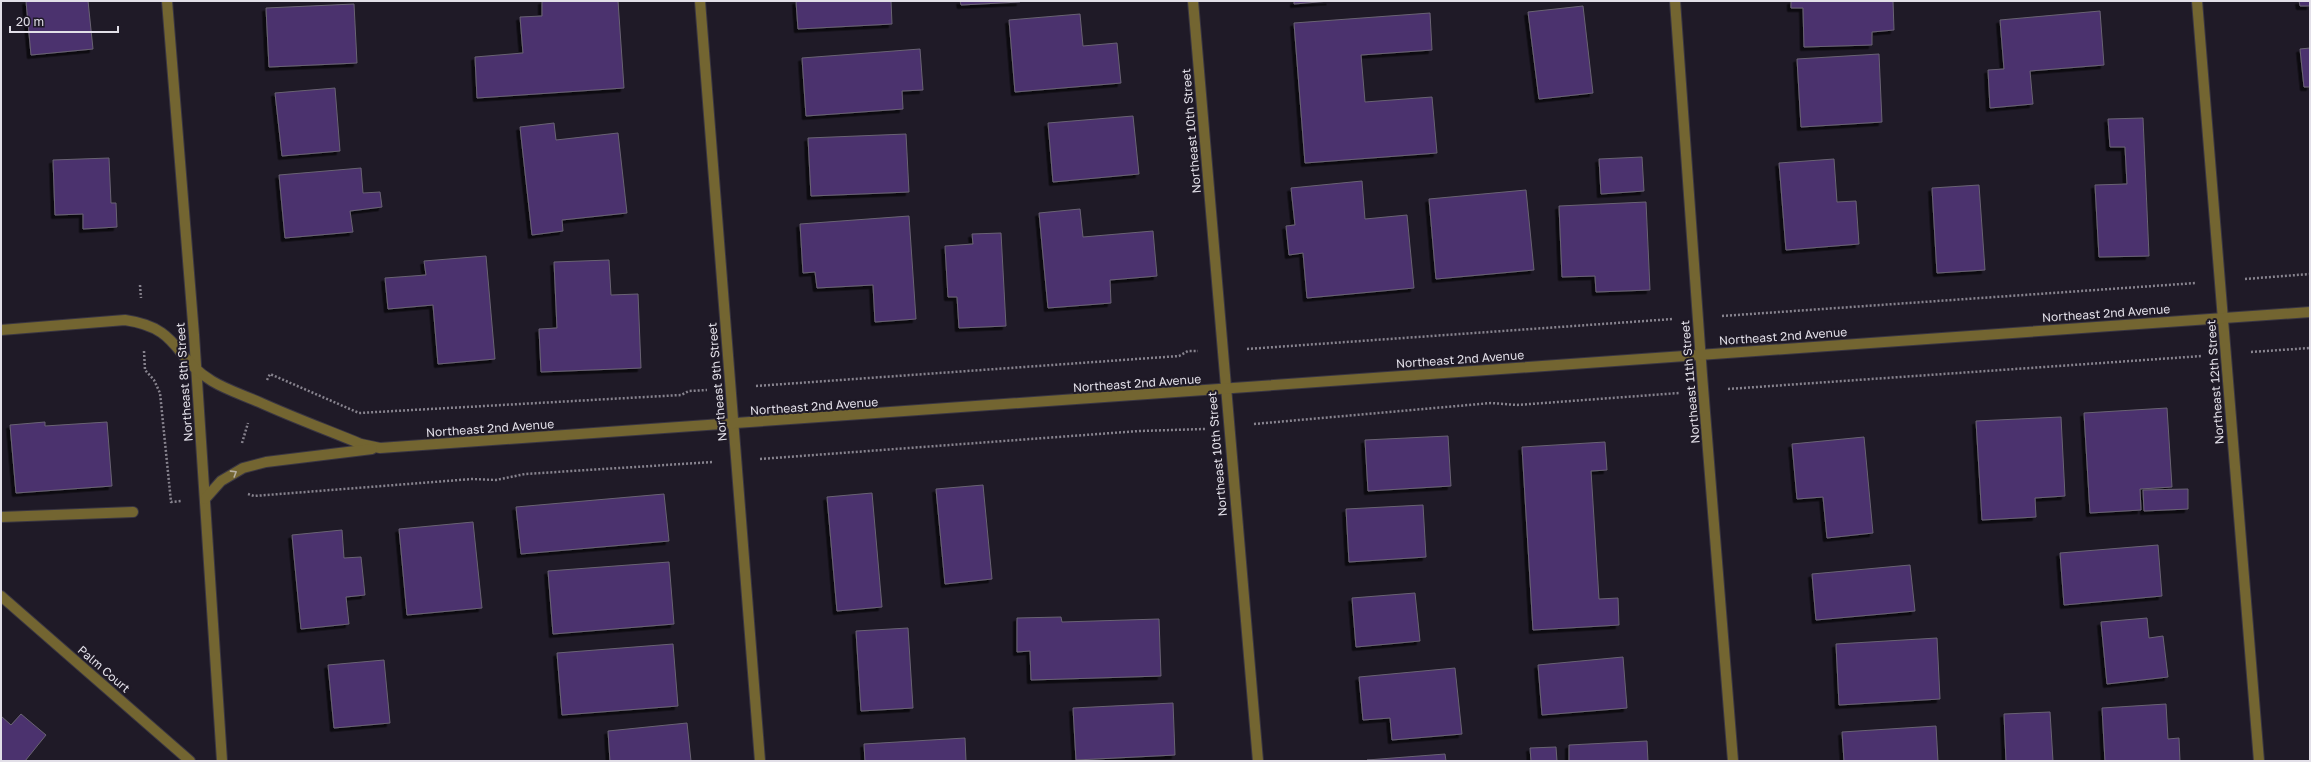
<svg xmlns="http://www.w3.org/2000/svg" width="2311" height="762" viewBox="0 0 2311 762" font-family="'Golos Text',sans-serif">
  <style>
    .building { fill: #4c306e; stroke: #696373; filter: url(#shadow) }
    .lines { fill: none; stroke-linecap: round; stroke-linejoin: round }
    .minor-casing { stroke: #3a3642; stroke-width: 12 }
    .path { stroke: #87838e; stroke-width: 2.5; stroke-dasharray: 2 2; stroke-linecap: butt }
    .minor { stroke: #736531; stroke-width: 10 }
    .oneway { stroke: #b6ae9f }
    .labels { text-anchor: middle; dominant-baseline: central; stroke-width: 4; stroke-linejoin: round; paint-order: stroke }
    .street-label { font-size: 12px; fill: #e2dfe8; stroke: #1f1a27 }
  </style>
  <defs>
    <filter id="shadow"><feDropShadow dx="-3.5" dy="3.5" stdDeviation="0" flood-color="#0009"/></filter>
  </defs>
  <rect width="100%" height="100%" fill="#1f1a27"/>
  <g class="building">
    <path d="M26,1H88L93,49L31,55Z"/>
    <path d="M542,1H618L624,88L477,98L475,57L523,53L520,17L542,16Z"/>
    <path d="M796,1H891L892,24L798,29Z"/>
    <path d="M960,1H1020V2L961,5Z"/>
    <path d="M1294,1H1330L1294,4Z"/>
    <path d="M1791,1H1893L1894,30L1872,32V45L1804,47L1803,8H1791Z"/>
    <path d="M2299,1H2310V6H2300Z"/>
    <path d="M354,4L357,63L269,67L266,8Z"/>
    <path d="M1583,6L1593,93L1539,99L1528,12Z"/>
    <path d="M2100,11L2104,65L2030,71L2033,104L1990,108L1988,70L2004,69L2000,20Z"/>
    <path d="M1430,13L1432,50L1361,55L1365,102L1432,97L1437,153L1305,163L1294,23Z"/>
    <path d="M1080,14L1083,46L1117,43L1121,83L1015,92L1009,20Z"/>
    <path d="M2310,48V87H2304L2300,49Z"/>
    <path d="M920,49L923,90L902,91L903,109L806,116L802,58Z"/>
    <path d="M1879,54L1882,122L1801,127L1797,59Z"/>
    <path d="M335,88L340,151L282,156L275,93Z"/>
    <path d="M1133,116L1139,174L1053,182L1048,123Z"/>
    <path d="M2143,118L2149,256L2099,257L2095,185L2127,184L2125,147H2110L2108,119Z"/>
    <path d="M554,123L556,140L618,133L627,213L562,220L563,231L532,235L520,127Z"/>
    <path d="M906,134L909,192L811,196L808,138Z"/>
    <path d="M1642,157L1644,191L1601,194L1599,159Z"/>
    <path d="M109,158L111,203H116L117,227L83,229V214L55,215L53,160Z"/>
    <path d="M1834,159L1837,202L1856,201L1859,244L1786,250L1779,163Z"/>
    <path d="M361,168L363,193L380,192L382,207L350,211L353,232L285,238L279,175Z"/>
    <path d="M1362,181L1365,219L1407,215L1414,288L1307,298L1303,253L1289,255L1286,226L1295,225L1291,188Z"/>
    <path d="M1979,185L1985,270L1937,273L1932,188Z"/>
    <path d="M1526,190L1534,270L1436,279L1429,199Z"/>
    <path d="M1646,202L1650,290L1596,292L1595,276L1562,277L1559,206Z"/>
    <path d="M1080,209L1083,237L1153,231L1157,276L1110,280L1111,303L1048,308L1039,213Z"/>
    <path d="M909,216L916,319L875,322L873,285L817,288L815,272L803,273L800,224Z"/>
    <path d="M1001,233L1006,326L959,328L957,297H948L945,246L973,244L972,234Z"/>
    <path d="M486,256L495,359L438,364L433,305L388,309L385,278L426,275L424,261Z"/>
    <path d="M609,260L611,295L638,294L641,368L541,372L539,329L557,328L554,262Z"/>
    <path d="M2167,408L2172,487L2140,489L2141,510L2090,513L2084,413Z"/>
    <path d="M2061,417L2065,496L2035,498L2036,517L1982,520L1976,421Z"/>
    <path d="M45,422V426L107,422L112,486L16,493L10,425Z"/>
    <path d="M1448,436L1451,486L1368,491L1365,440Z"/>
    <path d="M1864,437L1873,533L1827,538L1823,497L1797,499L1792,444Z"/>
    <path d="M1605,442L1607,470L1591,471L1599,599L1618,598L1619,625L1533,630L1522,447Z"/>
    <path d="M983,485L992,579L945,584L936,489Z"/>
    <path d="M2188,489V509L2144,511L2143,490Z"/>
    <path d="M872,493L882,607L837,611L827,497Z"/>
    <path d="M664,494L669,541L521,554L516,507Z"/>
    <path d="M1423,505L1426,557L1349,562L1346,509Z"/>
    <path d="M473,522L482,608L407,615L399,529Z"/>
    <path d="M342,530L344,558L361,557L365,595L346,597L349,624L301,629L292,535Z"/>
    <path d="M2158,545L2162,596L2064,605L2060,553Z"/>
    <path d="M669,562L674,624L553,634L548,571Z"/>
    <path d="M1910,565L1915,611L1816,620L1812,574Z"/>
    <path d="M1415,593L1420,641L1356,647L1352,598Z"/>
    <path d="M1061,617L1062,622L1159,619L1161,676L1031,680L1030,651L1017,652V618Z"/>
    <path d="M2147,618L2149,638L2163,636L2168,677L2107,684L2101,622Z"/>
    <path d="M908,628L913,708L861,711L856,631Z"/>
    <path d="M1937,638L1940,699L1839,705L1836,644Z"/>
    <path d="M673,644L678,706L562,715L557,653Z"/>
    <path d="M1623,657L1627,708L1542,715L1538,665Z"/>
    <path d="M384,660L390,723L334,728L328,665Z"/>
    <path d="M1455,668L1462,734L1392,740L1390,718L1363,720L1359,677Z"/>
    <path d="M1173,703L1175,755L1076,760L1073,708Z"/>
    <path d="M2166,704L2168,739L2179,738L2180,761H2105L2102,708Z"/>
    <path d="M2050,712L2053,761H2006L2004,714Z"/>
    <path d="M21,714L46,735L25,761H1V716L11,725Z"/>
    <path d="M687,723L691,761H610L608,731Z"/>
    <path d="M1936,726L1938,761H1844L1842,732Z"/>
    <path d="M965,738L966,761H865L864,744Z"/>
    <path d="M1647,741L1648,761H1569V745Z"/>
    <path d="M1556,747L1557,761H1531L1530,748Z"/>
    <path d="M1445,754L1446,761L1367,760Z"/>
  </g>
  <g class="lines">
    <defs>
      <g id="minor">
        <path d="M167,1L194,335L222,761"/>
        <path d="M700,1L760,761"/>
        <path d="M1193,1L1258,761"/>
        <path d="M1675,1L1702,375L1733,761"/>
        <path d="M2197,1L2259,761"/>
        <path d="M1,330L125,320C181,328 173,358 212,381C227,390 243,395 259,402C292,417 327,430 361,444L380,448L2310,312"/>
        <path d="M205,499L221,481L243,468L266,462L372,449"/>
        <path d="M1,517L133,512"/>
        <path d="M1,596L190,761"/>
      </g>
    </defs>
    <use href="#minor" class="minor-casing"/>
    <g class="path">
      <path d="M2245,279L2310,274"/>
      <path d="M140,285L141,298"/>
      <path d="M1722,316L2196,283"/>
      <path d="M1247,349L1673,319"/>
      <path d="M144,351L145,370L154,380L160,393L171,502L181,501"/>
      <path d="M2251,352L2310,348"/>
      <path d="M267,380L270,374L359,413L681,395L689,391L707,390"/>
      <path d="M756,386L1179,356L1188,351H1198"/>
      <path d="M1728,389L2202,356"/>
      <path d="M1254,424L1491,403L1517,405L1679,393"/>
      <path d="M242,443L248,423"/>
      <path d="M760,459L1139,431L1205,429"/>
      <path d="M248,494L254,496L472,479L496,480L525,474L713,462"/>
    </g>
    <use href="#minor" class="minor"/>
  </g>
  <defs><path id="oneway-chevron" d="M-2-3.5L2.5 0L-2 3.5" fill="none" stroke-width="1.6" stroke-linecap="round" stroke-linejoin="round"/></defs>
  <use class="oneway" href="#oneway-chevron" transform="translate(234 473) rotate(-32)"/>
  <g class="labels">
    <g class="street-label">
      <text transform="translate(1191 131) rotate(-95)">Northeast 10th Street</text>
      <text transform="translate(2106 313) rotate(-4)">Northeast 2nd Avenue</text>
      <text transform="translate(1783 336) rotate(-4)">Northeast 2nd Avenue</text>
      <text transform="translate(1460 359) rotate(-4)">Northeast 2nd Avenue</text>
      <text transform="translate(184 382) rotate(-94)">Northeast 8th Street</text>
      <text transform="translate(717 382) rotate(-95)">Northeast 9th Street</text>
      <text transform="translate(1690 382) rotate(-95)">Northeast 11th Street</text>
      <text transform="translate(2215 382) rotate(-94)">Northeast 12th Street</text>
      <text transform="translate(1137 383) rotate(-4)">Northeast 2nd Avenue</text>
      <text transform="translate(814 406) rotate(-4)">Northeast 2nd Avenue</text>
      <text transform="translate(490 428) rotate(-4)">Northeast 2nd Avenue</text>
      <text transform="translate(1217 454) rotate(-95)">Northeast 10th Street</text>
      <text transform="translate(104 669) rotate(41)">Palm Court</text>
    </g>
  </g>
  <rect width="2311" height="762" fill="none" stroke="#e2dfe8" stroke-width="4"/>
  <path d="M10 26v6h108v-6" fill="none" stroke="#e2dfe8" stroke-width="2"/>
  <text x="16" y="26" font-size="12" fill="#e2dfe8" stroke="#1f1a27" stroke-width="3" paint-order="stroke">20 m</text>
</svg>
